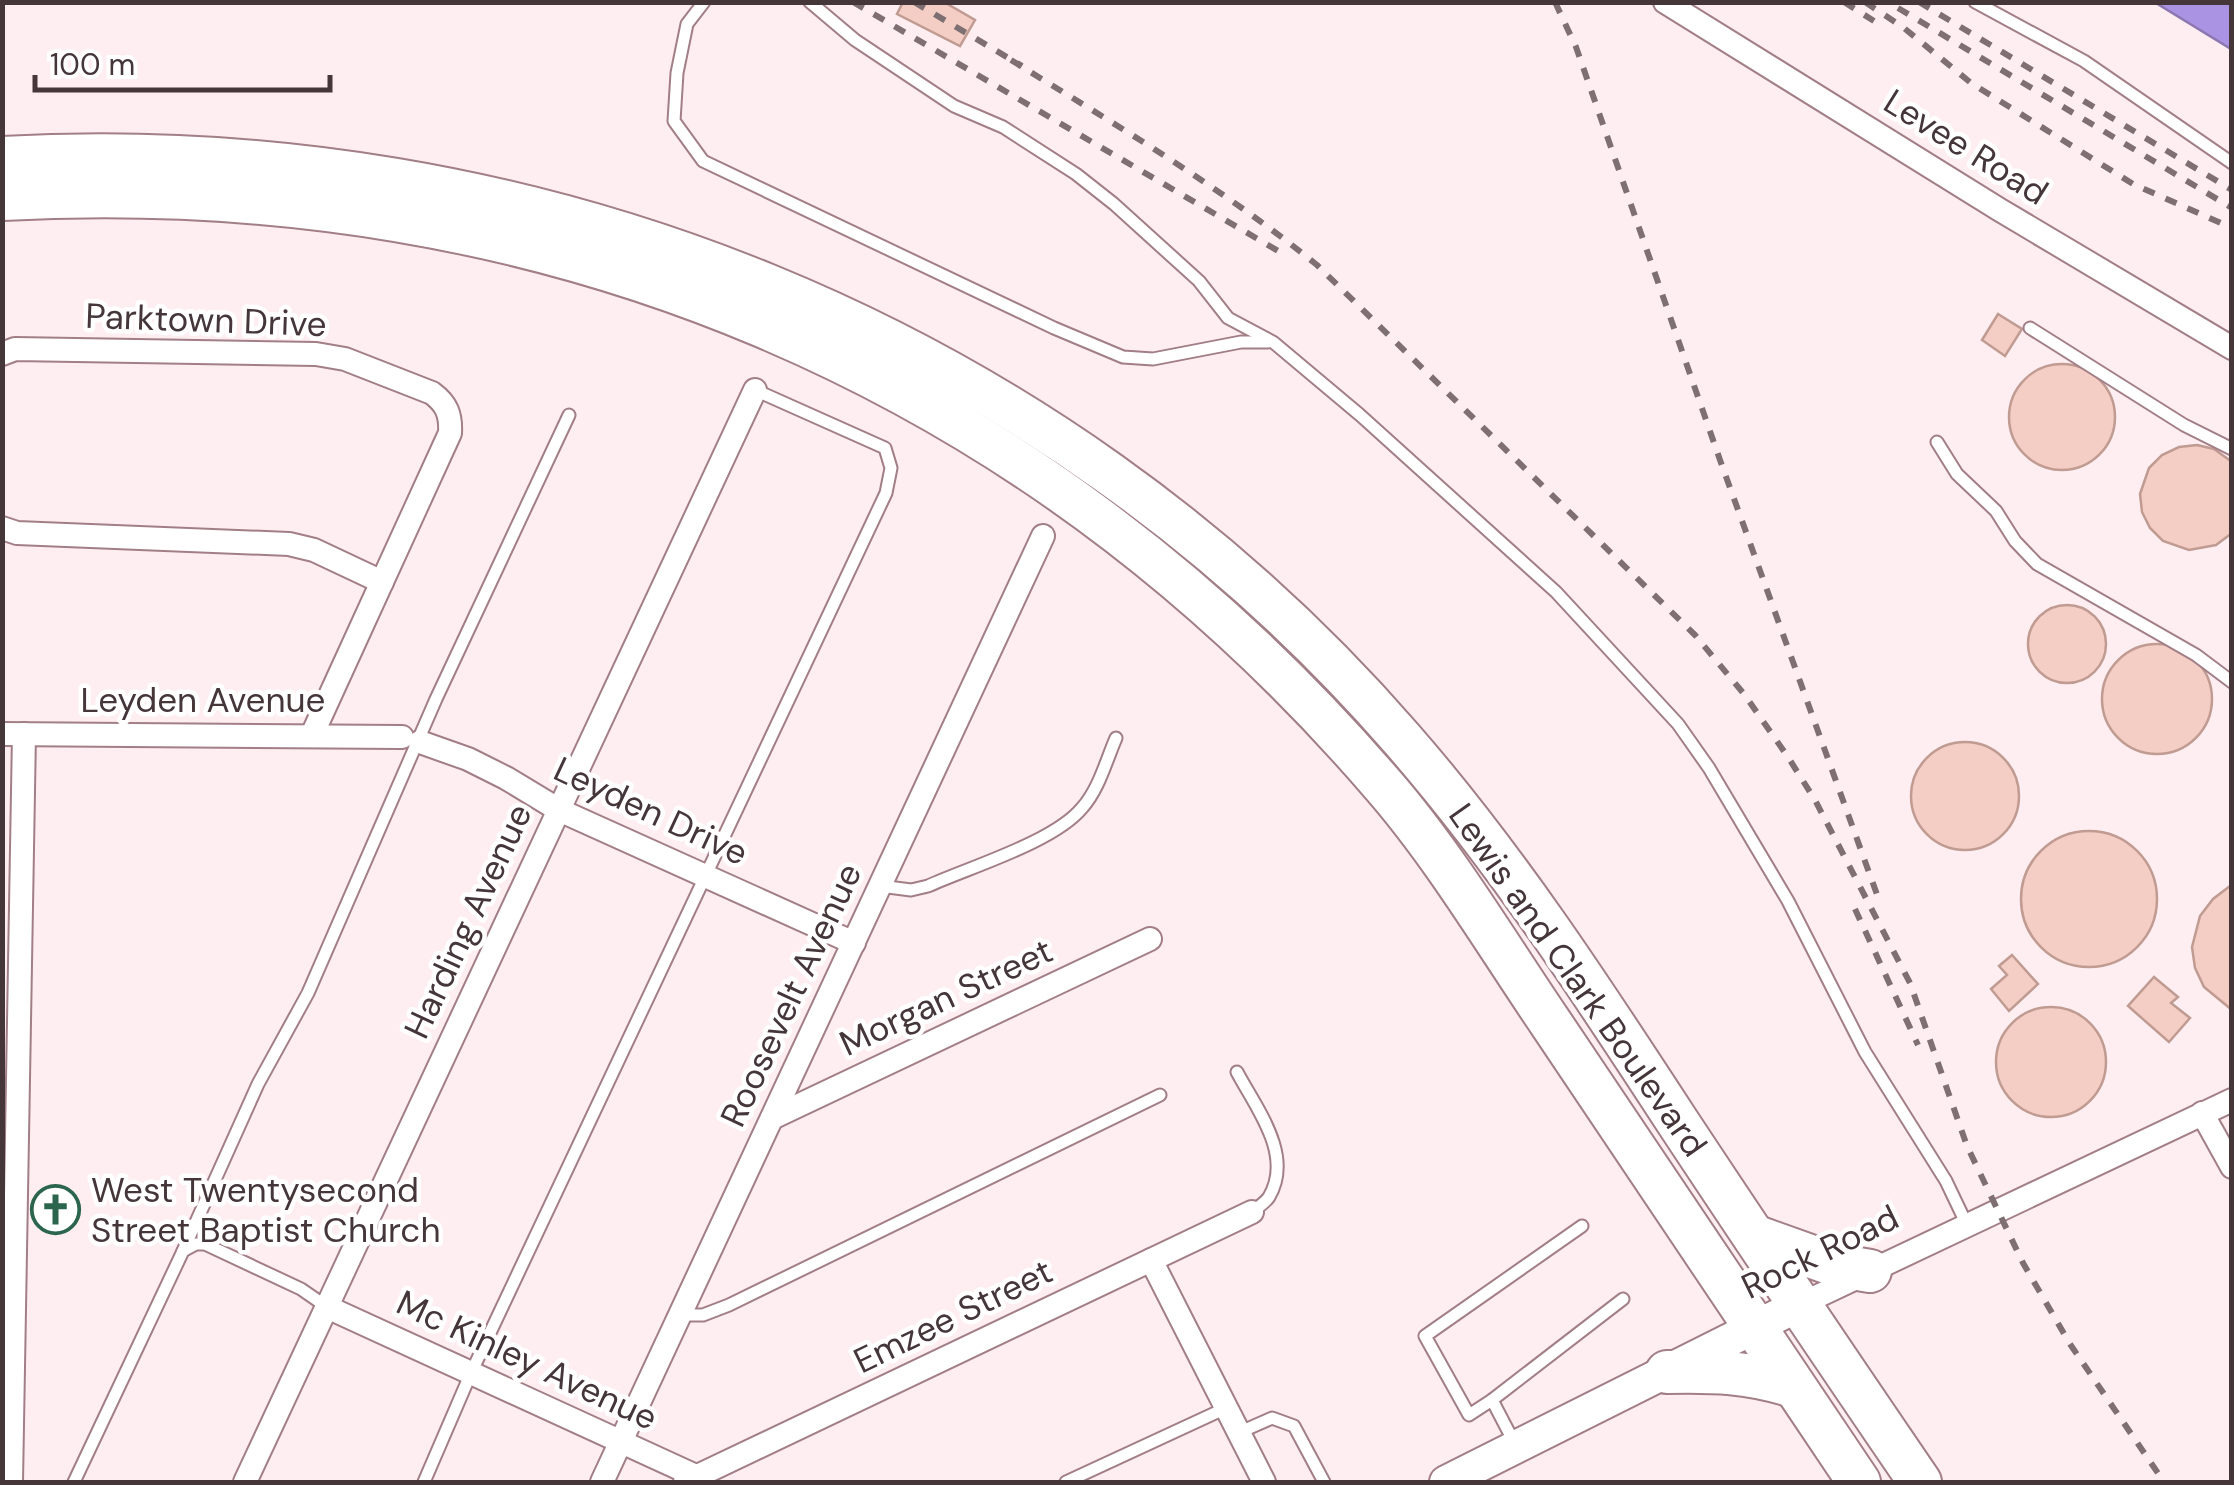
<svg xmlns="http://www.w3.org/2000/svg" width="2234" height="1485" viewBox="0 0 2234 1485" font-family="'DM Sans',sans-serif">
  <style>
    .water { fill: #ab93e3; stroke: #8c77b0; stroke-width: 2.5 }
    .building { fill: #f4cec4; stroke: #c09b92; stroke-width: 2.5 }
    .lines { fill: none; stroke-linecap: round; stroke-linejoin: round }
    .lane-casing { stroke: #a27e87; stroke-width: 15 }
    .street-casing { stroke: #a27e87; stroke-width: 26 }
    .secondary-casing { stroke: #a27e87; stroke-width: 36 }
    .highway-casing { stroke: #a27e87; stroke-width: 46 }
    .lane { stroke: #fff; stroke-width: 11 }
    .street { stroke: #fff; stroke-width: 22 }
    .secondary { stroke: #fff; stroke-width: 32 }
    .highway { stroke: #fff; stroke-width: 42 }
    .rail { stroke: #7e6f73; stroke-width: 6; stroke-dasharray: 12 12; stroke-linecap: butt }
    .labels { text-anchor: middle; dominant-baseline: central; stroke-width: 9; stroke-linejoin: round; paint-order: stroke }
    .street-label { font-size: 35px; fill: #45363a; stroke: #fff }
    .poi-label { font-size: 35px; fill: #45363a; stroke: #fff; text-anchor: start }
  </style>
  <rect width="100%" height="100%" fill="#feeef2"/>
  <path class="water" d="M2156,3H2231V49Z"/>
  <g class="building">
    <path d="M903,2H944L975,20L960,46L897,14Z"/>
    <path d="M1998,314L2022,329L2005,356L1982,340Z"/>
    <circle cx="2062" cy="417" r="53"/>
    <path d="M2197,445L2214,449L2232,462V533L2216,545L2189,550L2163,541L2150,528L2142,512L2140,494L2149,468L2162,455L2179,447Z"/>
    <circle cx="2067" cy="644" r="39"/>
    <circle cx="2157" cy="699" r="55"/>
    <circle cx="1965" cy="796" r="54"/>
    <circle cx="2089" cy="899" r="68"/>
    <path d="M2230,886H2232V1010L2204,987L2195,968L2192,947L2200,916L2213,899Z"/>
    <path d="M2012,955L2038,984L2009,1011L1991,989L2007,975L1999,966Z"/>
    <path d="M2154,977L2178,997L2171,1003L2190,1018L2169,1042L2128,1006Z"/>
    <circle cx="2051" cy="1062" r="55"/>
  </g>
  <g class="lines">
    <defs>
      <g id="lane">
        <path d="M704,2L687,24L677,73L674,121L703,161L1054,328L1123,357L1153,359L1241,342H1268"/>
        <path d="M810,2L855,40L954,106L1003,127L1076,174L1114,204L1199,281L1228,318L1273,342L1360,415L1556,592L1678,724L1709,768L1788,901L1865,1052L1946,1181L1967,1225"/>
        <path d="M1975,2L2084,61L2232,163"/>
        <path d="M2030,328L2184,425L2232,449"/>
        <path d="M1937,442L1957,474L1996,511L2015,541L2037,564L2196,655L2232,682"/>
        <path d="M880,886L911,890L928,886C970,867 1054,842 1082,808C1099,789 1106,761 1116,738"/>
        <path d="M1237,1072C1256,1108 1294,1155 1269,1197C1265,1203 1258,1207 1252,1212"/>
        <path d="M183,1251L258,1084L308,993L436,699L569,415"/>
        <path d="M681,1315H703L729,1305L1160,1095"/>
        <path d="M1492,1400L1623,1299"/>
        <path d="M1238,1433L1272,1418L1294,1426L1324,1482"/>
        <path d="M1515,1444L1492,1400L1469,1415L1425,1336L1582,1226"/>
        <path d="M74,1482L183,1251L196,1244H205L301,1289L327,1307"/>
        <path d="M424,1482L471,1373L886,493L891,468L885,448L755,390"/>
        <path d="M1066,1482L1226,1408"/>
      </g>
      <g id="street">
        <path d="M1665,2L2000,210L2232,348"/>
        <path d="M2,354L15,349L316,354L345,359L432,393C447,404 451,415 450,433L312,735"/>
        <path d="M2,528L17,533L289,544L314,550L382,582"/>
        <path d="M2,734L402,737"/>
        <path d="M420,742L468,759L506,778L559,810L854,943"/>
        <path d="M2202,1113L2232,1167"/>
        <path d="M772,1118L1150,939"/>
        <path d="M1151,1260L1264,1482"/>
        <path d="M1799,1305L2232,1100"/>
        <path d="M327,1307L698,1477"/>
        <path d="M11,1482L24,734"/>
        <path d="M245,1482L755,390"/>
        <path d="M602,1482L1043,536"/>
        <path d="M685,1482L1252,1212"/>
      </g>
      <path id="secondary" d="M1446,1482L1799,1305"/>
      <g id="highway">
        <path d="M2,158C532,129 1051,335 1401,738C1505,857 1591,989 1677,1121C1757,1242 1838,1362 1920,1482"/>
        <path d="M2,199C545,170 1028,372 1383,785C1444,855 1497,944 1550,1022C1653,1175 1755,1329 1859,1482"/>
        <path d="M1754,1236L1835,1265L1870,1271"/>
        <path d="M1667,1372C1715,1371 1748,1372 1793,1386"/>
      </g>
    </defs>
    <use href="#lane" class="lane-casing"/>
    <use href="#street" class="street-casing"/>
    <use href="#secondary" class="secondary-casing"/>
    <use href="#highway" class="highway-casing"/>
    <use href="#lane" class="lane"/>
    <use href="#street" class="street"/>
    <use href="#secondary" class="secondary"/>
    <use href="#highway" class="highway"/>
    <g class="rail">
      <path d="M853,2L1285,255"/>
      <path d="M914,2L1022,66"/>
      <path d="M1555,2L1576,47L1720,460L1879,900"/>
      <path d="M1844,2L1874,21"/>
      <path d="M1865,2L1904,28L1971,83L2133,184L2232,228"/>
      <path d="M1919,2L2232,190"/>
      <path d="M1898,8L2232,208"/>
      <path d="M1011,60C1116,125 1221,187 1317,265L1695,635L1744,694L1788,757L1815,800L1910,983L1967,1146L2023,1263L2070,1344L2164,1482"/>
      <path d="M1855,909L1918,1045"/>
    </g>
  </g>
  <defs>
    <symbol id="church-ring" viewBox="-11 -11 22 22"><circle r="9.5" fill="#fff" stroke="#2b654e" stroke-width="1.5"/><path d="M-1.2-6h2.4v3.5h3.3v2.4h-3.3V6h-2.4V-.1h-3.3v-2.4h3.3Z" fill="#2b654e"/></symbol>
  </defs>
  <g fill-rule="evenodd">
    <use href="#church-ring" x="28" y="1182" width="55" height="55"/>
  </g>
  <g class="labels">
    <g class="street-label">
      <text transform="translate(1966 147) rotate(32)">Levee Road</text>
      <text transform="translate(206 320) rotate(2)">Parktown Drive</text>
      <text x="203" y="700">Leyden Avenue</text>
      <text transform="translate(651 811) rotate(25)">Leyden Drive</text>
      <text transform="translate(468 921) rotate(-65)">Harding Avenue</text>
      <text transform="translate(1578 980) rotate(55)">Lewis and Clark Boulevard</text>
      <text transform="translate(791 995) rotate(-65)">Roosevelt Avenue</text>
      <text transform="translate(946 997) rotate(-25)">Morgan Street</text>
      <text transform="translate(1820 1252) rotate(-26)">Rock Road</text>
      <text transform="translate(953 1316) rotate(-26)">Emzee Street</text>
      <text transform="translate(527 1360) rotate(25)">Mc Kinley Avenue</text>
    </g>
    <g class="poi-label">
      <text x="91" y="1190">West Twentysecond<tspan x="91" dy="40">Street Baptist Church</tspan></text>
    </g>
  </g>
  <rect width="2234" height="1485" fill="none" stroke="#45363a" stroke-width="10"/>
  <path d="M35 75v15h295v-15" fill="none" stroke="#45363a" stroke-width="5"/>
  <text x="50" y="75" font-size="30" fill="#45363a" stroke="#ffffff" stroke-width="8" paint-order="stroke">100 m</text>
</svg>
